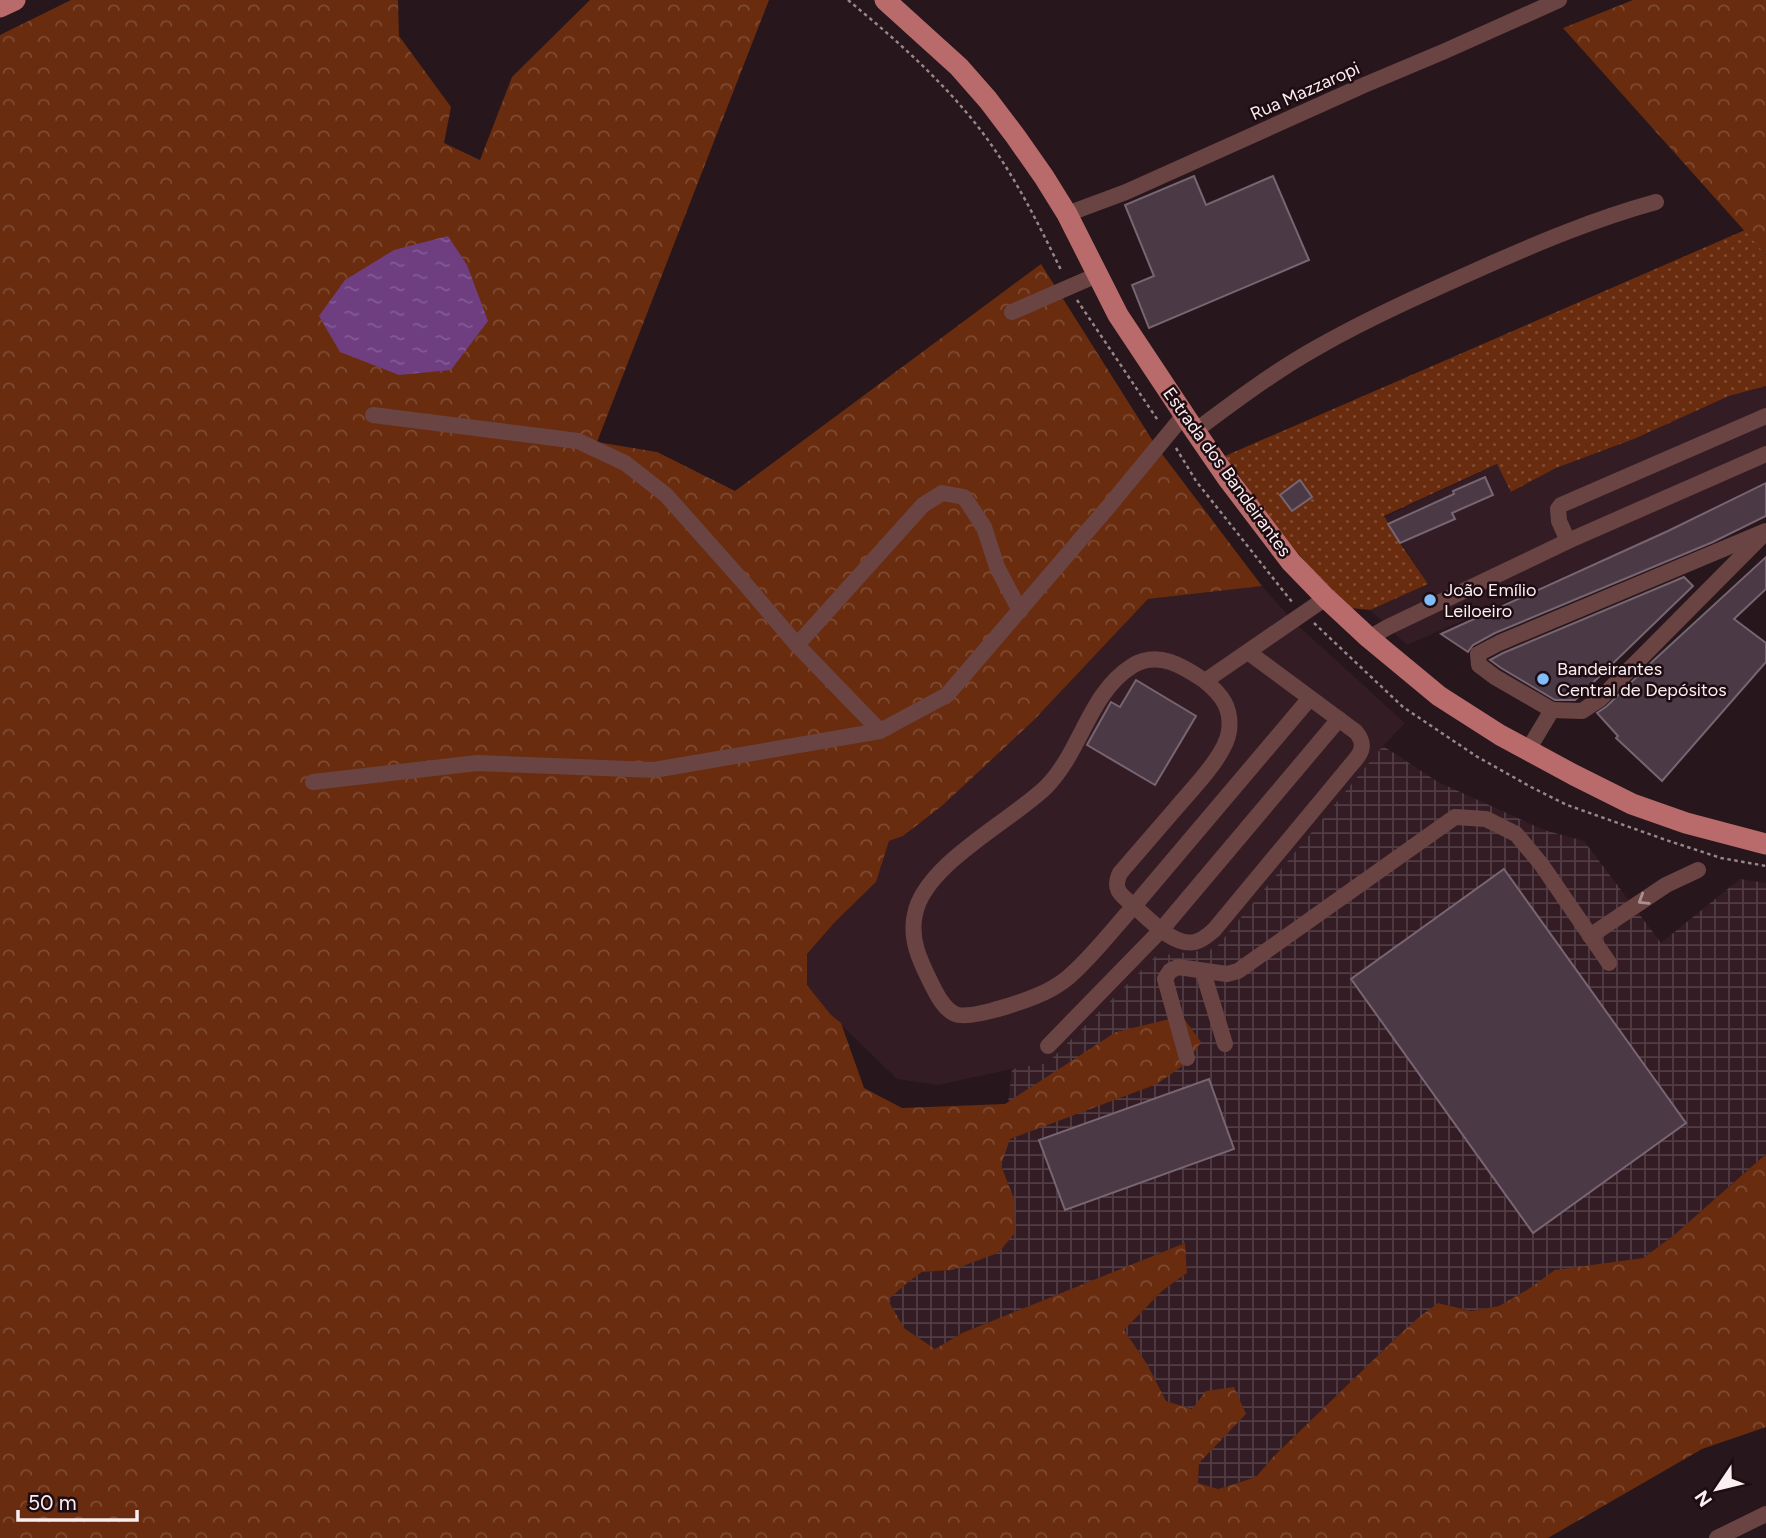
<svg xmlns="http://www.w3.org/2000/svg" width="1766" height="1538" viewBox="0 0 1766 1538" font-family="Figtree,sans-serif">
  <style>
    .built { fill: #341c24 }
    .industrial { fill: url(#industrial-grid) }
    .grass { fill: url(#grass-dots) }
    .forest { fill: url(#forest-crowns) }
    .water { fill: url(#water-ripples) }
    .building { fill: #4b3a46; stroke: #776572; stroke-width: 2 }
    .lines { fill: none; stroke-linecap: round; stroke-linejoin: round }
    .path { stroke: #96878b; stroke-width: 2.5; stroke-dasharray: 3.5 3.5; stroke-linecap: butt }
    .minor { stroke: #6a4443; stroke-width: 16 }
    .major { stroke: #b86b6a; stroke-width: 21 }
    .oneway { stroke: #ab9091 }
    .poi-dot { fill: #81bdfa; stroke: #1d0d12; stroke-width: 2.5 }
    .labels { text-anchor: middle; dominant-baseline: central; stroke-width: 5; stroke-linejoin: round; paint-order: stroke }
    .street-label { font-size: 18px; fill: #fbeef1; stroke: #1d0d12 }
    .poi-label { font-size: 18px; fill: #fbeef1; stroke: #1d0d12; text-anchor: start }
  </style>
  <defs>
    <pattern id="industrial-grid" width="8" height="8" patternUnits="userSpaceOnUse" patternTransform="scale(1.75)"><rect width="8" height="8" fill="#341c24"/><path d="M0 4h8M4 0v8" fill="none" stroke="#523d44"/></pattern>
    <pattern id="grass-dots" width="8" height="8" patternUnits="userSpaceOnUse" patternTransform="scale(1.75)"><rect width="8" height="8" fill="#692c0f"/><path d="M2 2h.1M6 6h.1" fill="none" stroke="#7f4b32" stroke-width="1.8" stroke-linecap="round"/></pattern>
    <pattern id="forest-crowns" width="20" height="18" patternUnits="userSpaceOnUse" patternTransform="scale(1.75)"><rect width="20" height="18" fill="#692c0f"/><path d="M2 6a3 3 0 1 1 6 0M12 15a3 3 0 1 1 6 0" fill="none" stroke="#7f4b32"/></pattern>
    <pattern id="water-ripples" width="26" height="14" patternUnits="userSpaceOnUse" patternTransform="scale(1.75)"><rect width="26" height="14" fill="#6e3e81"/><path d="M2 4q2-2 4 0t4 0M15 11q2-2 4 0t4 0" fill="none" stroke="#845a93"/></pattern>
  </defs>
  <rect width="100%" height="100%" fill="#27161b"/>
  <g class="built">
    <path d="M1766,386V483L1668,531L1407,645L1370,610L1428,584L1384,517L1498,464L1511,492L1556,468L1634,439L1729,396Z"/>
    <path d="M1262,586L1294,622L1405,723L1383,746L1215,950L1156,956L1047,1063L1012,1069L938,1085L897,1079L831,1015L807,985V954L835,922L876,882L889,841L903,836L943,805L1033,721L1148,599Z"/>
  </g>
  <path class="industrial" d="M1383,746L1438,782L1544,830L1584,841L1661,943L1740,879L1766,883V1154L1674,1235L1643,1258L1608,1263L1527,1290L1499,1306L1471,1311L1438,1303L1397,1337L1273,1457L1256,1477L1217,1489L1198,1483L1199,1463L1192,1409L1166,1401L1147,1364L1124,1330L1162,1291L1187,1273L1185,1243L962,1333L935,1349L904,1328L888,1300L907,1283L922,1272L952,1270L1014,1199L1001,1165L1012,1069L1047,1063L1156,956L1215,949Z"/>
  <path class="grass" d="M1745,230L1766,255V386L1729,396L1634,439L1556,468L1511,492L1497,464L1384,516L1400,543L1428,584L1370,610L1351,608L1308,565L1280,532L1225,456Z"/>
  <g class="forest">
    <path d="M71,0H398L399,36L451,107L444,143L480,160L512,77L590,0H769L597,442L657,452L735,491L1041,264L1156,446L1262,586L1148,599L1033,721L943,805L903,836L889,841L876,882L835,922L807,954V985L831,1015L841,1023L864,1088L902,1108L1005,1104L1116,1032L1182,1016L1201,1042L1188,1062L1157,1084L1010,1139L1001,1165L1014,1199L1015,1233L998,1253L952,1270L922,1272L907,1283L888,1300L904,1328L935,1349L962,1333L1185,1243L1187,1273L1162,1291L1124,1330L1147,1364L1166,1401L1192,1409L1206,1391L1234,1387L1246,1414L1199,1463L1198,1483L1218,1489L1256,1477L1273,1457L1397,1337L1418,1318L1438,1303L1471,1311L1499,1306L1527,1290L1555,1270L1643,1258L1674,1235L1766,1154V1427L1702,1449L1548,1538H0V35Z"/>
    <path d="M1633,0H1766V255L1563,28Z"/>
  </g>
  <path class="water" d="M448,236L467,265L488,321L451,370L399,375L340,352L319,316L345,280L394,250Z"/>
  <g class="building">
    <path d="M1194,176L1206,205L1273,176L1309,260L1149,328L1132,285L1154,276L1125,205Z"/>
    <path d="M1485,477L1493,495L1452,513L1455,519L1400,543L1388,524L1454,494L1453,491Z"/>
    <path d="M1300,480L1312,497L1292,511L1280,495Z"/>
    <path d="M1766,483V516L1713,542L1495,633L1473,645L1468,652L1441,634L1668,531Z"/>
    <path d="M1766,557V589L1734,619L1766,643V662L1662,781L1616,738L1618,736L1597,713L1607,706L1653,661Z"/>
    <path d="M1684,577L1693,586L1575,700H1555L1501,668L1490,660L1503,653Z"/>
    <path d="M1136,680L1196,716L1155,785L1087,745L1111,702L1120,707Z"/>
    <path d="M1504,869L1686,1123L1533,1233L1351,979Z"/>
    <path d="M1209,1079L1234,1149L1065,1210L1039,1140Z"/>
  </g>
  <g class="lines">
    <g class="path">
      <path d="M848,0C895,39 941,79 979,128C1013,172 1038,223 1062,272"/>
      <path d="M1077,300L1159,422"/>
      <path d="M1176,448L1196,481L1292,602"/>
      <path d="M1314,623L1403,707L1476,756L1531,787L1567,805L1669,841L1721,858L1766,866"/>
    </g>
    <g class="minor">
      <path d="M1067,214L1126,192L1362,86L1445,51L1559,0"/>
      <path d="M1012,312L1097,275"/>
      <path d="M373,415L578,441L625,463L666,495L746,585L797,645L880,731"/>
      <path d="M1195,431C1235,401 1275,371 1318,347C1369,318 1423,294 1477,270C1535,244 1594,219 1656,202"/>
      <path d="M1568,541L1559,521L1558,509L1561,505L1766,416"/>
      <path d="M1369,638L1388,627L1568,541L1766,454"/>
      <path d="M797,645L923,505L942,493L964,497L984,527L997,567L1020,611"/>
      <path d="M1248,652L1356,732C1370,749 1356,758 1345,772L1214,930C1208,935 1203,940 1195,942C1174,947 1149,919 1134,906L1310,698"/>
      <path d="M1205,681C1222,695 1232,708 1229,731C1226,755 1192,789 1177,807C1158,829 1139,851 1120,873C1112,890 1121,895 1134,906C1113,929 1095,953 1073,973C1067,979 1058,985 1051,989C1035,998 971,1021 955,1014C944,1009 937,995 932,985C921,963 909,940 915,914C925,864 1010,822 1046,787C1081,752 1089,693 1132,666C1158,650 1183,666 1205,681L1326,598"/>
      <path d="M1552,710L1582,711L1600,699L1762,536"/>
      <path d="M1528,750L1552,710L1495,677L1479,665L1478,654L1499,643L1766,531"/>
      <path d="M313,782L477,763L654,770L880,731L947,695L1109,506L1184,415"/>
      <path d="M1590,936L1666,885L1698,870"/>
      <path d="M1203,972L1225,1044"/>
      <path d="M1048,1046L1162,929L1339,719"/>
      <path d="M1187,1058L1165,979L1170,971L1178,967L1227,974L1238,971L1455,817L1486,819L1516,834L1541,864L1609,963"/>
      <path d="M1717,1538L1766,1514"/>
    </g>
    <g class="major">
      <path d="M885,0L959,67L988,100L1016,137L1044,177L1067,214L1118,315L1195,431L1228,479L1291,562L1326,598L1369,638L1439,696L1500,735L1574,775L1632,804L1686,823L1766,844"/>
      <path d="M0,7L15,0"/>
    </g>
  </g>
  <defs><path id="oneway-chevron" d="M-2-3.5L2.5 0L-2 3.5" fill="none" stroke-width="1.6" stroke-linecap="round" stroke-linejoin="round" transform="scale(1.75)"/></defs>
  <use class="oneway" href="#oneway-chevron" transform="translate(1643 900) rotate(148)"/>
  <g class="poi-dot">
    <circle cx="1430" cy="600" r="7"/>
    <circle cx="1543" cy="679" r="7"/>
  </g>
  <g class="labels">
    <g class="street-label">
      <text transform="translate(1305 91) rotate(-24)">Rua Mazzaropi</text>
      <text transform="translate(1227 472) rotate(54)">Estrada dos Bandeirantes</text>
    </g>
    <g class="poi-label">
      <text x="1444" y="590">João Emílio<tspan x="1444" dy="21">Leiloeiro</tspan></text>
      <text x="1557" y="669">Bandeirantes<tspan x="1557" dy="21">Central de Depósitos</tspan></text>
    </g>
  </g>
  <g transform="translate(1717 1489) rotate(235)" stroke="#1d0d12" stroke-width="5" paint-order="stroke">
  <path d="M0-5L12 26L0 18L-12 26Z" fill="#fbeef1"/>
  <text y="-10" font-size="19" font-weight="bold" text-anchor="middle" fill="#fbeef1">N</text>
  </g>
  <path d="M18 1510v10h119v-10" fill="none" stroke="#fbeef1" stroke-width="3.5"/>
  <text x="28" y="1510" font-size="21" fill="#fbeef1" stroke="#1d0d12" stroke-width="5" paint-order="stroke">50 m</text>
</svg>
